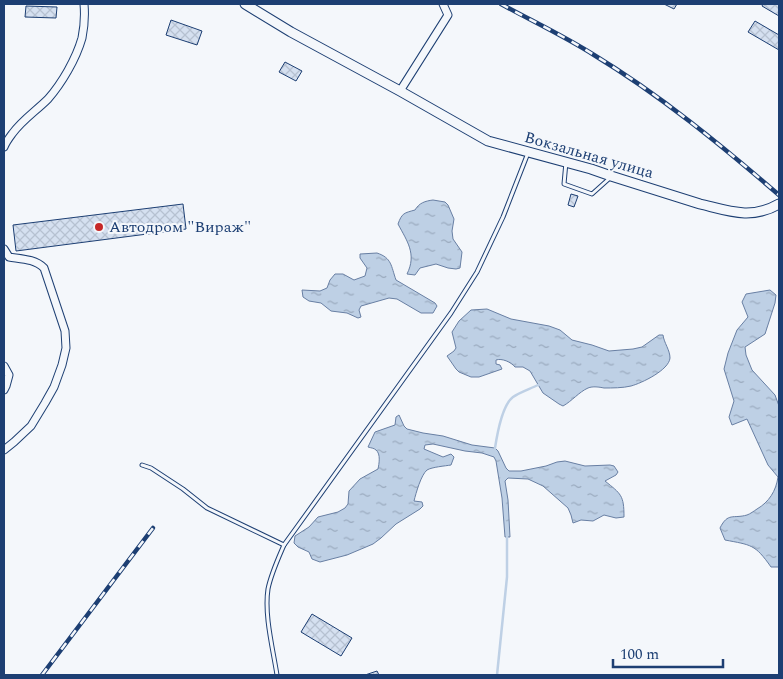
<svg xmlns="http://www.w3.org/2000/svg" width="783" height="679" viewBox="0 0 783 679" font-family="Spectral,serif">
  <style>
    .water { fill: url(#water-ripples); stroke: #687fa3 }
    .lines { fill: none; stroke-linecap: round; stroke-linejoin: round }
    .stream { stroke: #bed0e5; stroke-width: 2.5 }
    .building { fill: url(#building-cross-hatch); stroke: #1d3f73 }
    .service-casing { stroke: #1d3f73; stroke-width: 5 }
    .minor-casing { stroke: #1d3f73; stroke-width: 9 }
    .tertiary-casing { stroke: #1d3f73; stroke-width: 11 }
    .service { stroke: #f4f7fb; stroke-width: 3 }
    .minor { stroke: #f4f7fb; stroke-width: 7 }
    .tertiary { stroke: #f4f7fb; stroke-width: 9 }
    .rail-casing { stroke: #1d3f73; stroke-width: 4.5 }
    .rail { stroke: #f4f7fb; stroke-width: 2.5; stroke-dasharray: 8; stroke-linecap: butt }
    .poi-dot { fill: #c62828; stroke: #f4f7fb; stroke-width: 2 }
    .labels { text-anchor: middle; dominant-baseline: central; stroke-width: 4; stroke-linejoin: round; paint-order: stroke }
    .street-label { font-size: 16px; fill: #1d3f73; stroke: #f4f7fb }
    .poi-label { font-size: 16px; fill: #1d3f73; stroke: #f4f7fb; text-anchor: start }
  </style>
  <defs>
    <pattern id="water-ripples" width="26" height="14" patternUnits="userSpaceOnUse" patternTransform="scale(1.25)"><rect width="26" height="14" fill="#bed0e5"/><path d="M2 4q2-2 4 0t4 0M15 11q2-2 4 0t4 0" fill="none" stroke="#9aaabe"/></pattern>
    <pattern id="building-cross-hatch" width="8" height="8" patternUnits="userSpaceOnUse" patternTransform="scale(1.25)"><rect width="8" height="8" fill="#d5e0f0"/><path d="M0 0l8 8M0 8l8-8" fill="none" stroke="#b6c1d1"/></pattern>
  </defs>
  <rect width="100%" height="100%" fill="#f4f7fb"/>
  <g class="water">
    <path d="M433,200L445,202L448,205L454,219L452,231L453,239L462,252L460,268L456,269L448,268L436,264L420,268L415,275L407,274C417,254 407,241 398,224C402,213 404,213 415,210C419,203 425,201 433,200Z"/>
    <path d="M377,253C392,258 391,266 396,280L435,303L437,306L433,313H421L397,299L389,298L361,306L359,310L361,317L358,318L347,313L331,311L321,303L309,301L303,297L302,290L320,291L327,288L330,280L335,274H343L354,280L365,276L367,268L360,258V254Z"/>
    <path d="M770,290L776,295L775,303L765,334L745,347L746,355L752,370L775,395L779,406V567H771C755,544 751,545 725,540L720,528C728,512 733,519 747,515C750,514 754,511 757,509C769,502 776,491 778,477L768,465L747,419L732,425L729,417L734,401L724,369L728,353L737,330L748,317L742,302L746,294Z"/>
    <path d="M487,309L511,319L549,326L560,330L572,340L592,345L609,351L633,349L642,347L659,335H663C664,343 670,350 670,358C669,370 642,383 631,386C623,388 612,388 604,388C599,387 593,386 588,388C579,392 572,401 563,406L559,404L543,393L530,371L523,367H515C511,362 502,358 496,360V364L500,365L502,369L479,377H471L459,372L456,369L447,356L454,351L456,348L452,332L459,321L471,310Z"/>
    <path d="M399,415L404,426L407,429L423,433L443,436L472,445L495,448L498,451L506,468L509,471H521L546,466L557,462L565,461L585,466L610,465L614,466L618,472L616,475L605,481C621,494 624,495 624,517L616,518L604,515L593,521L581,520L573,523L571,515L568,508L543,486L528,479L508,478L505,481L508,500L510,537H505L502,498L496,461L494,457L482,453L465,451L433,444L425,445L424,449L443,457L451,454L454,457L451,465C445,466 432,467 427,470C421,475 416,493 414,501L422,502L423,506L420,509L396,524L381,538L373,544L347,555L320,562L312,559L309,552L298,547L294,543L295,536L309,527L318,517L338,512L345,508L348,504L349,491L360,479L378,469C379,464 381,454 376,450C374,448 371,448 368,447L375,432L395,425L396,417Z"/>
  </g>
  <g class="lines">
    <g class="stream">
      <path d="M495,448C497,435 502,405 513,397C520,392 530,389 538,385"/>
      <path d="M497,675L507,577V537"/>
    </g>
  </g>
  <g class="building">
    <path d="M664,4H677L674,9Z"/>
    <path d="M763,4H779V16L762,6Z"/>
    <path d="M26,6L57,7L56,18L25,17Z"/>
    <path d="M171,20L202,31L197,45L166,35Z"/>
    <path d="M755,21L779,35V50L748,32Z"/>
    <path d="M285,62L302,71L296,81L279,72Z"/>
    <path d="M571,194L578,196L574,207L568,205Z"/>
    <path d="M183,204L186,229L16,251L13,225Z"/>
    <path d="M312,614L352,638L341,656L301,632Z"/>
    <path d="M377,671L379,675H365Z"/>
  </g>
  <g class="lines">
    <defs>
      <g id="service">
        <path d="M566,162L564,184L592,194L611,177"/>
        <path d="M142,465L151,468L183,489L207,508L284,545"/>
        <path d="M277,675C273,649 264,615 268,589C271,574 278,559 284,545L451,313L477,272L503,217L528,153"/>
      </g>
      <g id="minor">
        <path d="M400,91L448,15L443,4"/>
        <path d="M4,147C6,142 9,138 12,134C22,120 36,111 48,99C62,83 76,59 82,38C84,28 85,15 84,4"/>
        <path d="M4,249L9,257C22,259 35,259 44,268L65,331L66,348L62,365L54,387L45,403L31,426L14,442L4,450"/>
        <path d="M4,366L9,375L6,386L4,390"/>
      </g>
      <path id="tertiary" d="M245,4L291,32L400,91L488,141L591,169L611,176L700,204C729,211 751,220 779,204"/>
    </defs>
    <use href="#service" class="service-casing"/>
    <use href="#minor" class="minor-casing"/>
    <use href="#tertiary" class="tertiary-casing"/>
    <use href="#service" class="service"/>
    <use href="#minor" class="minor"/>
    <use href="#tertiary" class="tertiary"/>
    <defs>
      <g id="rail">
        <path d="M501,4C532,21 564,36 594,55C660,95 721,145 779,195"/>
        <path d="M42,675L153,528"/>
      </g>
    </defs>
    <use href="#rail" class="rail-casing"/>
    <use href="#rail" class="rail"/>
  </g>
  <circle class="poi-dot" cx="99" cy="227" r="5"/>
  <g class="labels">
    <g class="street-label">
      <text transform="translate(589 155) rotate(16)">Вокзальная улица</text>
    </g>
    <g class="poi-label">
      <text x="109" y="227">Автодром "Вираж"</text>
    </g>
  </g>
  <rect width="783" height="679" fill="none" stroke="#1d3f73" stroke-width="10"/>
  <path d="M613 659v8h110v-8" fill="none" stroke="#1d3f73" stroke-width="2.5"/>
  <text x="620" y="659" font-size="15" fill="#1d3f73" stroke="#f4f7fb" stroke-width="4" paint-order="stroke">100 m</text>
</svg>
